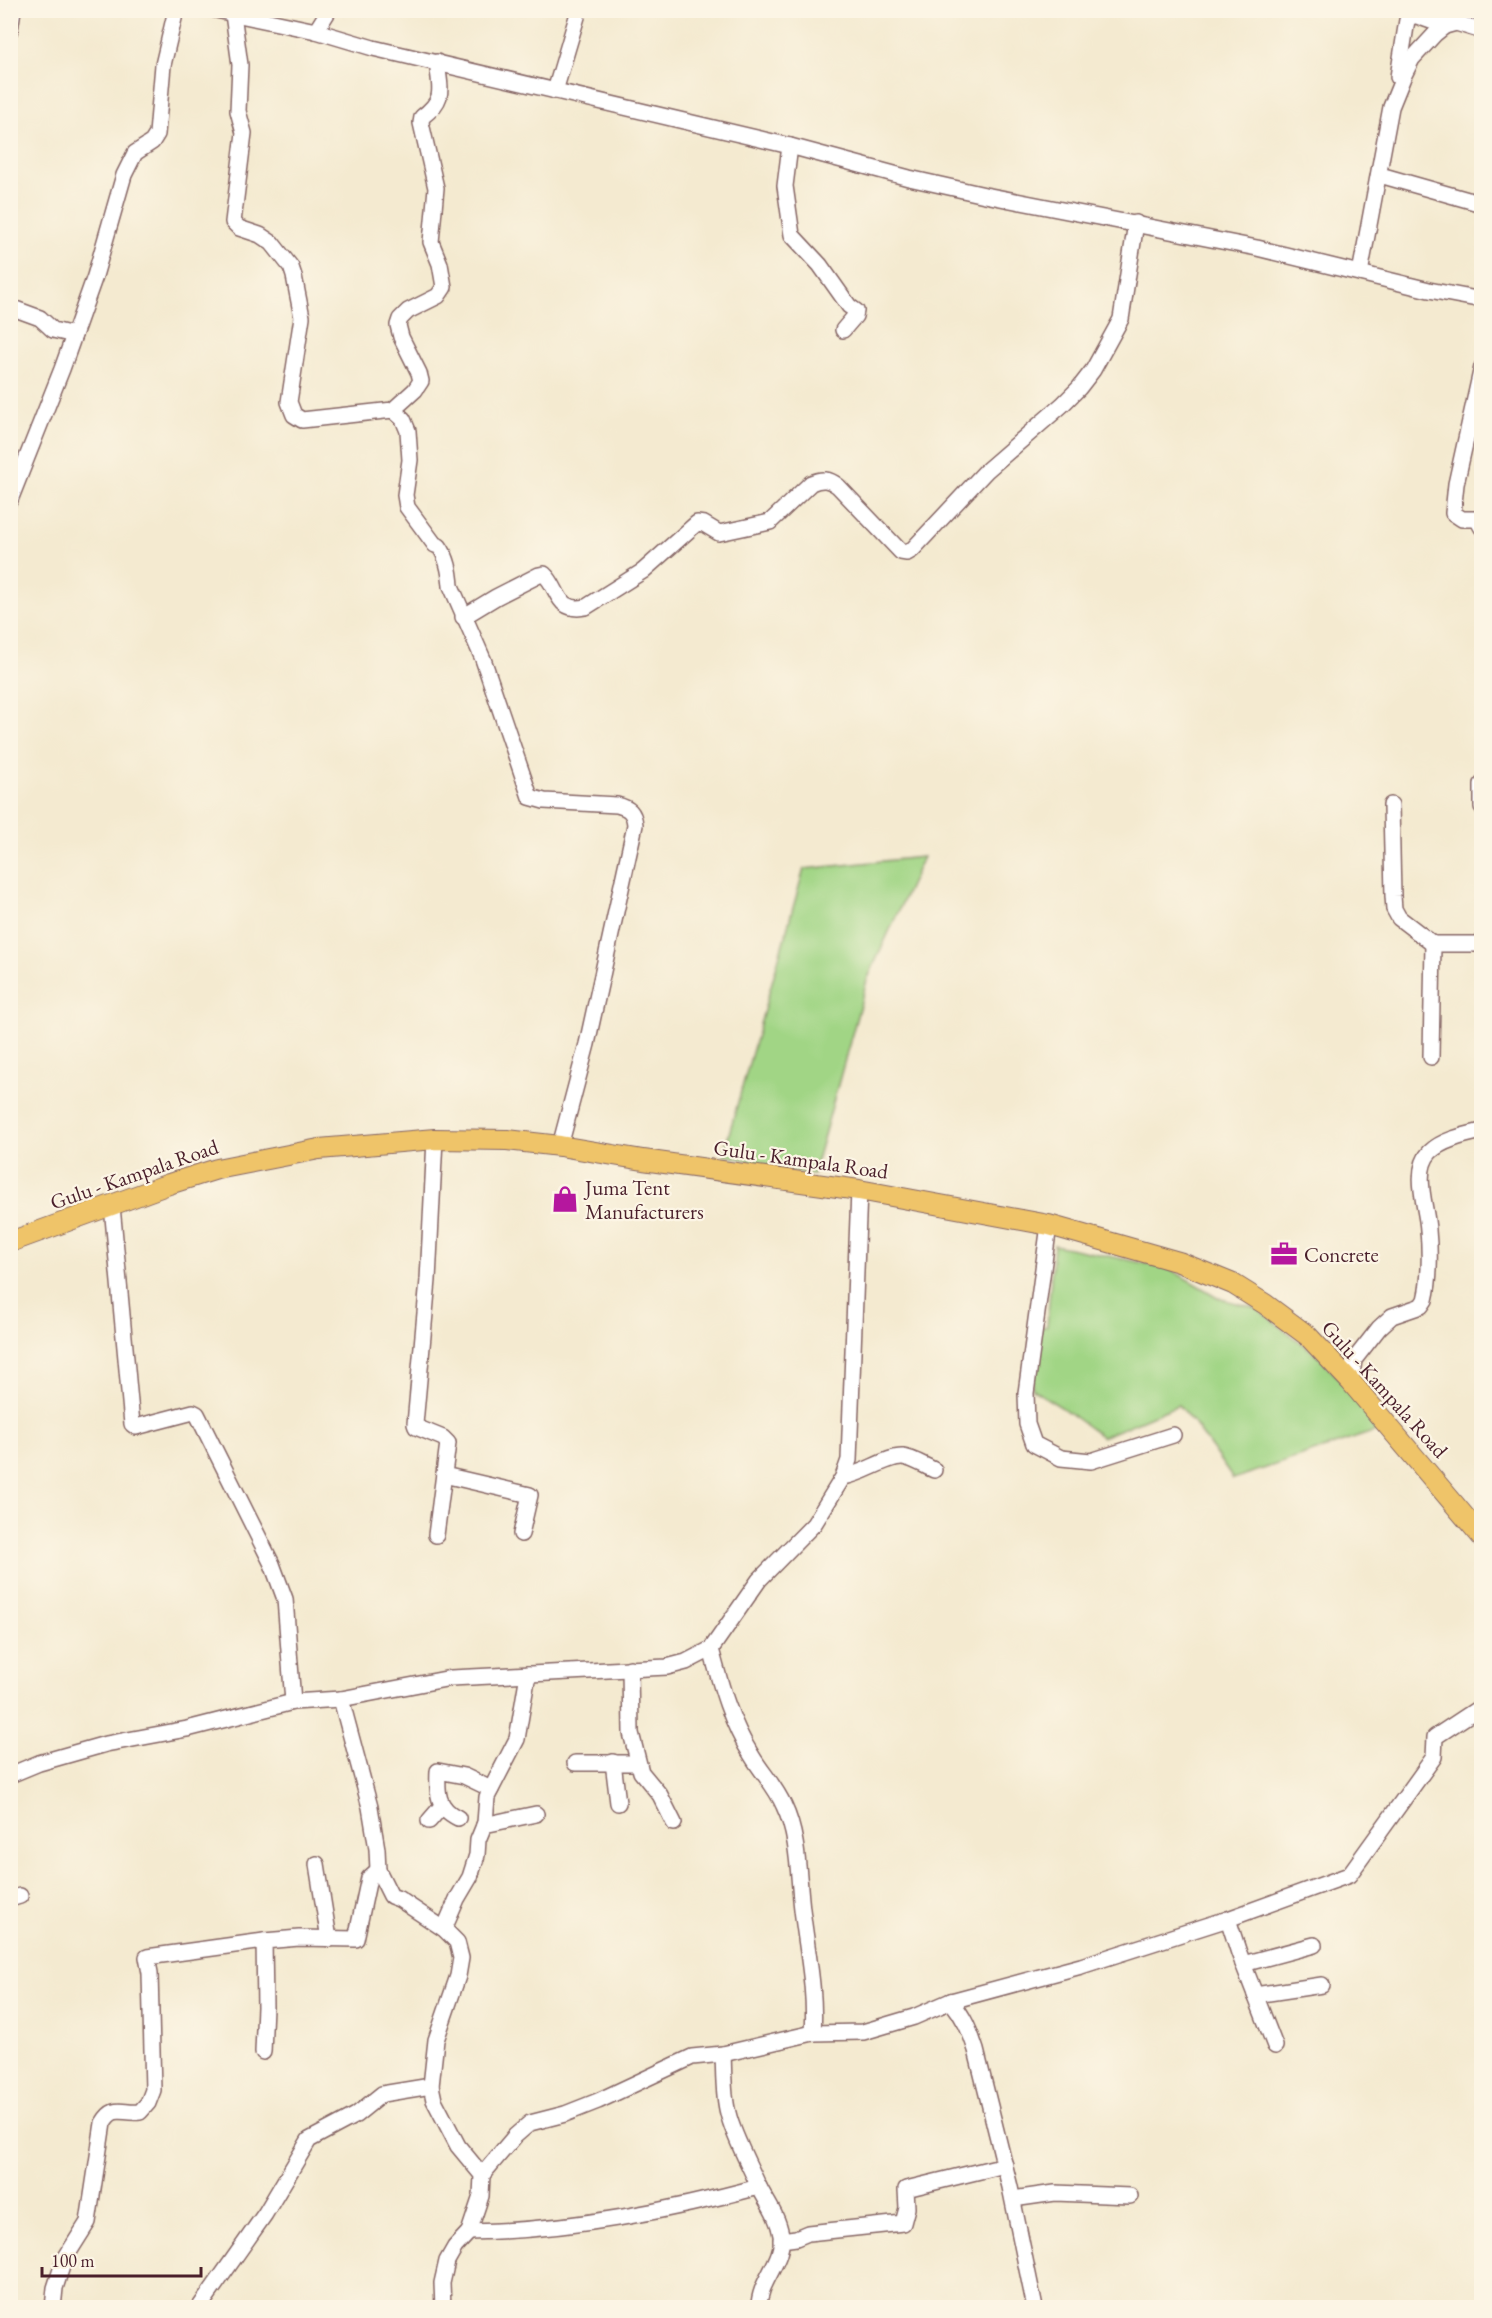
<svg xmlns="http://www.w3.org/2000/svg" width="1492" height="2318" viewBox="0 0 1492 2318" font-family="'EB Garamond',serif">
  <style>
    .green { fill: #a1d585; stroke: #767a58; stroke-width: 1.5 }
    .lines { fill: none; stroke-linecap: round; stroke-linejoin: round }
    .minor-casing { stroke: #866665; stroke-width: 18 }
    .major-casing { stroke: #866665; stroke-width: 22 }
    .minor { stroke: #fff; stroke-width: 15 }
    .major { stroke: #efc469; stroke-width: 20 }
    .labels { text-anchor: middle; dominant-baseline: central; stroke-width: 4.5; stroke-linejoin: round; paint-order: stroke }
    .street-label { font-size: 21px; fill: #4a1f2b; stroke: #fcf5e5 }
    .poi-label { font-size: 21px; fill: #4a1f2b; stroke: #fcf5e5; text-anchor: start }
  </style>
  <rect width="100%" height="100%" fill="#fcf5e5"/>
  <filter id="ink" filterUnits="userSpaceOnUse"><feTurbulence type="fractalNoise" baseFrequency=".0167" numOctaves="2"/><feDisplacementMap in="SourceGraphic" scale="12" xChannelSelector="R" yChannelSelector="G"/><feConvolveMatrix kernelMatrix="1 2 1 2 8 2 1 2 1" color-interpolation-filters="sRGB"/></filter>
  <filter id="wash" filterUnits="userSpaceOnUse"><feTurbulence type="fractalNoise" baseFrequency=".008" numOctaves="4" result="noise"/><feDisplacementMap in="SourceGraphic" scale="24" xChannelSelector="R" yChannelSelector="G"/><feGaussianBlur stdDeviation="1.35" result="paint"/><feColorMatrix in="noise" values="0 0 0 0 0 0 0 0 0 0 0 0 0 0 0 0 0 1.4 0 .05"/><feComposite in="paint" operator="in"/></filter>
  <g filter="url(#wash)">
    <rect width="100%" height="100%" fill="#f4ead0"/>
    <g class="green">
      <path d="M923,857L867,980L813,1175L723,1155L804,869Z"/>
      <path d="M1054,1245L1168,1268L1221,1299L1256,1308L1317,1355L1385,1428L1233,1479L1197,1427L1178,1405L1102,1437L1061,1407L1032,1389L1040,1328L1047,1326Z"/>
    </g>
  </g>
  <g filter="url(#ink)">
    <g class="lines">
      <defs>
        <g id="minor">
          <path d="M216,10L316,31L373,48L790,146L909,178L985,195L1257,248L1429,290L1482,300"/>
          <path d="M233,14L240,65L238,111L244,133L233,222L239,228L260,235L272,243L291,267L294,276L302,317L289,402L294,415L302,420L393,410L415,390L421,381L419,373L401,337L398,325L400,319L408,311L438,296L444,287L440,264L431,242L436,188L421,123L422,117C446,99 440,90 437,62"/>
          <path d="M10,30L13,10"/>
          <path d="M316,31L329,10"/>
          <path d="M1398,77L1407,20L1414,15L1445,26"/>
          <path d="M555,91L579,10"/>
          <path d="M790,146L785,186L792,235L820,265L849,306L856,311L855,316L843,330"/>
          <path d="M1380,175L1482,204"/>
          <path d="M1360,273L1391,107L1404,75L1412,59L1435,34L1445,26L1456,23L1482,31"/>
          <path d="M10,307L40,318L53,330L74,335"/>
          <path d="M1482,367L1456,484L1453,513L1462,519H1477L1482,528"/>
          <path d="M393,410L403,419L408,431L410,460L405,495L407,507L435,545L439,546C448,558 450,572 451,586L483,659L530,797L544,801L617,805C629,808 634,812 635,825L587,1044L560,1146"/>
          <path d="M10,500L62,369L95,276L124,175L135,153L152,142L157,134L163,65L176,10"/>
          <path d="M463,617L496,597L539,575L544,574C560,588 555,613 586,607L643,571L697,523L704,524L719,533L770,522L811,483C822,478 829,479 838,486L901,552L907,553L912,550L986,471L1062,405L1079,388L1093,370L1121,319L1136,223"/>
          <path d="M1482,784V807"/>
          <path d="M1391,805L1393,896L1394,909L1399,918L1433,944H1482"/>
          <path d="M1431,1057L1433,944"/>
          <path d="M435,1139L428,1280L415,1424L416,1427L443,1438L448,1443L436,1535"/>
          <path d="M112,1206L132,1424L136,1427L193,1412L197,1414L272,1564L285,1599L293,1702"/>
          <path d="M1049,1225L1026,1393L1027,1424L1034,1444L1061,1458L1091,1461L1173,1435"/>
          <path d="M1351,1382L1354,1360L1379,1328L1392,1316L1421,1306L1425,1300C1430,1281 1430,1250 1428,1230C1427,1208 1412,1171 1430,1152C1442,1140 1465,1135 1482,1131"/>
          <path d="M444,1475L530,1495L521,1534"/>
          <path d="M843,1477C864,1474 887,1456 903,1457C912,1458 925,1466 934,1470"/>
          <path d="M711,1649C721,1687 731,1723 752,1756C762,1773 776,1787 784,1806C799,1837 798,1876 802,1909C807,1951 816,1991 813,2033"/>
          <path d="M630,1668L631,1733L641,1772L660,1795L674,1823"/>
          <path d="M341,1699L370,1807L377,1849L378,1870L391,1896L399,1899L444,1929L457,1942L461,1958L458,1976L436,2040L431,2086L434,2100L458,2146L482,2175L481,2196L469,2232L455,2247L447,2261L442,2283L443,2308"/>
          <path d="M613,1762L618,1803"/>
          <path d="M575,1763H638"/>
          <path d="M10,1775L39,1763L106,1744L187,1729L293,1702L341,1699L451,1678L667,1667L686,1662L711,1649L759,1580L814,1524L843,1477L849,1460L859,1190"/>
          <path d="M458,1818C437,1808 437,1793 438,1771L464,1776L491,1789"/>
          <path d="M429,1821L442,1806"/>
          <path d="M484,1825L536,1814"/>
          <path d="M317,1864L329,1939"/>
          <path d="M10,1899L20,1896"/>
          <path d="M1228,1919L1239,1953L1275,2046"/>
          <path d="M444,1929L457,1899L470,1877L477,1855L478,1840L485,1823L487,1797L517,1739L528,1674"/>
          <path d="M1243,1964L1314,1945"/>
          <path d="M1255,1995L1322,1985"/>
          <path d="M951,2001L1081,1966L1228,1919L1349,1875L1434,1757L1435,1737L1482,1706"/>
          <path d="M263,2052L265,2007L264,1941L299,1938L356,1939L369,1878L378,1870"/>
          <path d="M723,2054C724,2073 723,2095 728,2113C733,2135 749,2164 758,2185C766,2201 778,2216 781,2235C785,2261 758,2281 759,2308"/>
          <path d="M482,2175L515,2136L530,2123L565,2114L598,2101L692,2057L723,2054L813,2033L863,2032L914,2017L951,2001C964,2017 970,2031 976,2050L1010,2187L1035,2308"/>
          <path d="M1013,2199L1055,2193L1130,2196"/>
          <path d="M469,2232C567,2231 665,2212 759,2187"/>
          <path d="M781,2240L796,2238L808,2233L903,2223L907,2208L906,2189L1005,2165"/>
          <path d="M53,2308L55,2288L64,2260L88,2222L103,2123C114,2104 122,2114 140,2112L148,2103L153,2090L150,1973L147,1957L264,1941"/>
          <path d="M199,2308L265,2214L309,2140L356,2115L382,2094L431,2086"/>
        </g>
        <path id="major" d="M10,1242L169,1184L217,1169L319,1149L435,1139L507,1140L560,1146L643,1160L859,1190L1049,1225L1179,1262L1233,1284L1265,1304L1308,1336L1351,1382L1482,1537"/>
      </defs>
      <use href="#minor" class="minor-casing"/>
      <use href="#major" class="major-casing"/>
      <use href="#minor" class="minor"/>
      <use href="#major" class="major"/>
    </g>
  </g>
  <defs>
    <symbol id="shop-bare" viewBox="-9 -9 18 18"><path d="M-5-2.5h2.3a2.7 3.5 0 0 1 5.4 0H5L5.5 6h-11ZM-1.5-2.5h3a1.5 2.3 0 0 0-3 0Z" fill="#b5179e" stroke="#fcf5e5" stroke-width="2.5" paint-order="stroke"/></symbol>
    <symbol id="office-bare" viewBox="-9 -9 18 18"><path d="M-6-3h4V-5.5h4V-3h4V5H-6ZM-1-4.5V-3h2v-1.5ZM-6 0V1H6V0Z" fill="#b5179e" stroke="#fcf5e5" stroke-width="2.5" paint-order="stroke"/></symbol>
  </defs>
  <g fill-rule="evenodd">
    <use href="#shop-bare" x="546" y="1180" width="38" height="38"/>
    <use href="#office-bare" x="1265" y="1235" width="38" height="38"/>
  </g>
  <g class="labels">
    <g class="street-label">
      <text transform="translate(801 1159) rotate(8)">Gulu - Kampala Road</text>
      <text transform="translate(134 1174) rotate(-19)">Gulu - Kampala Road</text>
      <text transform="translate(1385 1389) rotate(48)">Gulu - Kampala Road</text>
    </g>
    <g class="poi-label">
      <text x="585" y="1187">Juma Tent<tspan x="585" dy="24">Manufacturers</tspan></text>
      <text x="1304" y="1254">Concrete</text>
    </g>
  </g>
  <rect width="1492" height="2318" fill="none" stroke="#fcf5e5" stroke-width="36"/>
  <path d="M42 2267v9h159v-9" fill="none" stroke="#4a1f2b" stroke-width="3"/>
  <text x="51" y="2267" font-size="18" fill="#4a1f2b" stroke="#fcf5e5" stroke-width="4.5" paint-order="stroke">100 m</text>
</svg>
